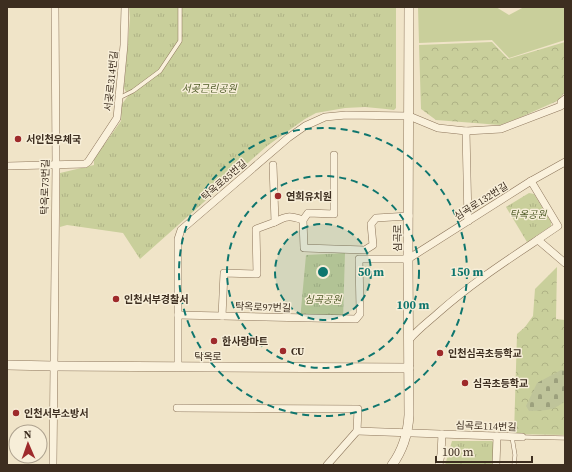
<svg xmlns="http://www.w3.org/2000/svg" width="572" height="472" viewBox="0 0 572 472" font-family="'Source Serif 4','Noto Sans KR',serif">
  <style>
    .grass { fill: #c9cf9b }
    .forest { fill: url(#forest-crowns) }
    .cemetery { fill: url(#cemetery-stones) }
    .park { fill: url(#park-tufts) }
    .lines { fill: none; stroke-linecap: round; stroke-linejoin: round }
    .service-casing { stroke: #8d765c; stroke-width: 4.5 }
    .minor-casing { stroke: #8d765c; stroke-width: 8 }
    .tertiary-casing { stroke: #8d765c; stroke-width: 10 }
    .service { stroke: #faf1dc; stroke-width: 3.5 }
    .minor { stroke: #faf1dc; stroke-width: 7 }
    .tertiary { stroke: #faf1dc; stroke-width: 9 }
    .ring { fill: none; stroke: #0f766e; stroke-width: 2; stroke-dasharray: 7 5 }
    .poi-dot { fill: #9e2a2b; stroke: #f7eed8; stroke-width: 1.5 }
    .labels { text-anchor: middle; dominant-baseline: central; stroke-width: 3; stroke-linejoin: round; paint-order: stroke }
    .street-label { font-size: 10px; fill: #3d2e20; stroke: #f7eed8 }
    .park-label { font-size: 10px; font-style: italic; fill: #4d5a26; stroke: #f7eed8 }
    .poi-label { font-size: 10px; font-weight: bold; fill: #3d2e20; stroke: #f7eed8; text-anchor: start }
    .centre { fill: #0f766e; stroke: #f7eed8; stroke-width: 2 }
    .ring-label { font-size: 12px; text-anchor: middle; font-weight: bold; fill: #0f766e; stroke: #f7eed8; stroke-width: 3; stroke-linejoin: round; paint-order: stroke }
  </style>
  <defs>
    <pattern id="forest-crowns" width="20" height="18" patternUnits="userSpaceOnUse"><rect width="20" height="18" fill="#c9cf9b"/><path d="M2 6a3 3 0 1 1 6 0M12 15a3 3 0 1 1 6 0" fill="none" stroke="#aeb285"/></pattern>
    <pattern id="cemetery-stones" width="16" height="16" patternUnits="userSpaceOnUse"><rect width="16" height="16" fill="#bfc49a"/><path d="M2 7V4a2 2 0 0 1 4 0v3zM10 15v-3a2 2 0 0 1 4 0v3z" fill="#9ca07d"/></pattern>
    <pattern id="park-tufts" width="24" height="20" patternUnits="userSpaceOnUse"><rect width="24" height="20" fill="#c9cf9b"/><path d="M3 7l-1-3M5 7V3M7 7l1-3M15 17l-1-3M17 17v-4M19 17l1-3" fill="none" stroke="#aeb285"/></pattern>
  </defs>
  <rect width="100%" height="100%" fill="#f0e4c8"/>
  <path class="grass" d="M418,7H496L509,15L524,7H565V40L509,58L492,40L419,43Z"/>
  <g class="forest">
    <path d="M492,42L508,59L565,42V92L557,101L521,117L500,125L436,120L421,109L419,45Z"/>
    <path d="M557,267L556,319L565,320V435L514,434L517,334L525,327L533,316L535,289Z"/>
  </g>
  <path class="cemetery" d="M561,370L565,371V401C552,412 545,410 529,411L526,406L537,383Z"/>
  <g class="park">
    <path d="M129,7H396V108L394,110L386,109L365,107L345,108L316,113L305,119L267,146L140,259L123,233L67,225L60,227V173L94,165V159L121,121L122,104L128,96L124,88L130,18Z"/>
    <path d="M529,193L534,194L551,222V226L527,242L506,207Z"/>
    <path d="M345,253L343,320H300L306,255Z"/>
    <path d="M452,441H492L494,444L493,465H445Z"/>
  </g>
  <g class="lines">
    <defs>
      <g id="service">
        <path d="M119,98L133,91L160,71L180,41V7"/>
        <path d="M512,437L515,455L514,465"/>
        <path d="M522,437L565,438"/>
      </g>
      <g id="minor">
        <path d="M466,131L468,221"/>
        <path d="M334,155V214L308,213L303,220L304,248L365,250L373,245L371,224L376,218L409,216"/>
        <path d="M7,166L85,164L88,162L117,118L124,45L125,7"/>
        <path d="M275,222C287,215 290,216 303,220"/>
        <path d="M538,240L565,263"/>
        <path d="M178,315L356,319L360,314V310L359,259H408L531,181L565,162"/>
        <path d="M222,316L224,273L257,274L256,229L275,222L273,165"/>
        <path d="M409,340C417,330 428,322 438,313C475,280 517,254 558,226L531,181"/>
        <path d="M178,367V239L181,230L288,138L305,126L325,117L346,115L409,116L438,128L466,131L501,129L561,106V102L565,99"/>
        <path d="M177,408L358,409L357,431L327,465"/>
        <path d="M357,431L522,437"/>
        <path d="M53,465L56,165L55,7"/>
        <path d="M439,465L441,454L442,434"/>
        <path d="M496,465L497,436"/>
      </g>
      <g id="tertiary">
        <path d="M7,365L54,366L409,368"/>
        <path d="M392,465C403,450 408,433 409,415L408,259L409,7"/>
      </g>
    </defs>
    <use href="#service" class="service-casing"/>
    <use href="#minor" class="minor-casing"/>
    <use href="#tertiary" class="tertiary-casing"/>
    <use href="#service" class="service"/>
    <use href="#minor" class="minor"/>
    <use href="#tertiary" class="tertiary"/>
  </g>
  <circle cx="323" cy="272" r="48" fill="#0f766e" fill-opacity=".12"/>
  <g class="ring">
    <circle cx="323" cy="272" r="48"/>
    <circle cx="323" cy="272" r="96"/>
    <circle cx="323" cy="272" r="144"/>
  </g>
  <g class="poi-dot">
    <circle cx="18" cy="139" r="4"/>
    <circle cx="278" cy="196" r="4"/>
    <circle cx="116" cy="299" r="4"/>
    <circle cx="214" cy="341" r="4"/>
    <circle cx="283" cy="351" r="4"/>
    <circle cx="440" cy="353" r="4"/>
    <circle cx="465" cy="383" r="4"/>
    <circle cx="16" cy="413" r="4"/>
  </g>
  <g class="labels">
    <g class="street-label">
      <text transform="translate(111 81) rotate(-84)">서곶로314번길</text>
      <text transform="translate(224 180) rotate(-41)">탁옥로85번길</text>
      <text transform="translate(45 187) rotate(-89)">탁옥로73번길</text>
      <text transform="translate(481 201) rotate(-32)">심곡로132번길</text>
      <text transform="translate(397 238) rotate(-90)">심곡로</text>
      <text transform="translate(263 307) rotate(2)">탁옥로97번길</text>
      <text x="208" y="356">탁옥로</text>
      <text transform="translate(486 426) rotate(2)">심곡로114번길</text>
    </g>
    <g class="park-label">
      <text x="209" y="88">서곶근린공원</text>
      <text x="528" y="214">탁옥공원</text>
      <text x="323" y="299">심곡공원</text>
    </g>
    <g class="poi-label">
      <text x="26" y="139">서인천우체국</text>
      <text x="286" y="196">연희유치원</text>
      <text x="124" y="299">인천서부경찰서</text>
      <text x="222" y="341">한사랑마트</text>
      <text x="291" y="351">CU</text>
      <text x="448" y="353">인천심곡초등학교</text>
      <text x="473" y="383">심곡초등학교</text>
      <text x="24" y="413">인천서부소방서</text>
    </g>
  </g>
  <circle cx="323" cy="272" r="6" class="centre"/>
  <g class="ring-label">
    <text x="371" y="276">50 m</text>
    <text x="467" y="276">150 m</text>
    <text x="413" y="309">100 m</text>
  </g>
  <rect width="572" height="472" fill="none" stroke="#3d2e20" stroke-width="16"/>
  <g transform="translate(28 444) rotate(358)"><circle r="19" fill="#f7eed8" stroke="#ada18e"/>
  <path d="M0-3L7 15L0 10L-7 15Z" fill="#9e2a2b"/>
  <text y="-6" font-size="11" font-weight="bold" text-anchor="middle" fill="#3d2e20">N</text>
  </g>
  <path d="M436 456v6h96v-6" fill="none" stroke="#3d2e20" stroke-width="2"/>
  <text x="442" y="456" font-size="12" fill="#3d2e20" stroke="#f7eed8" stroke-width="3" paint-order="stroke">100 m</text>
</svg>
